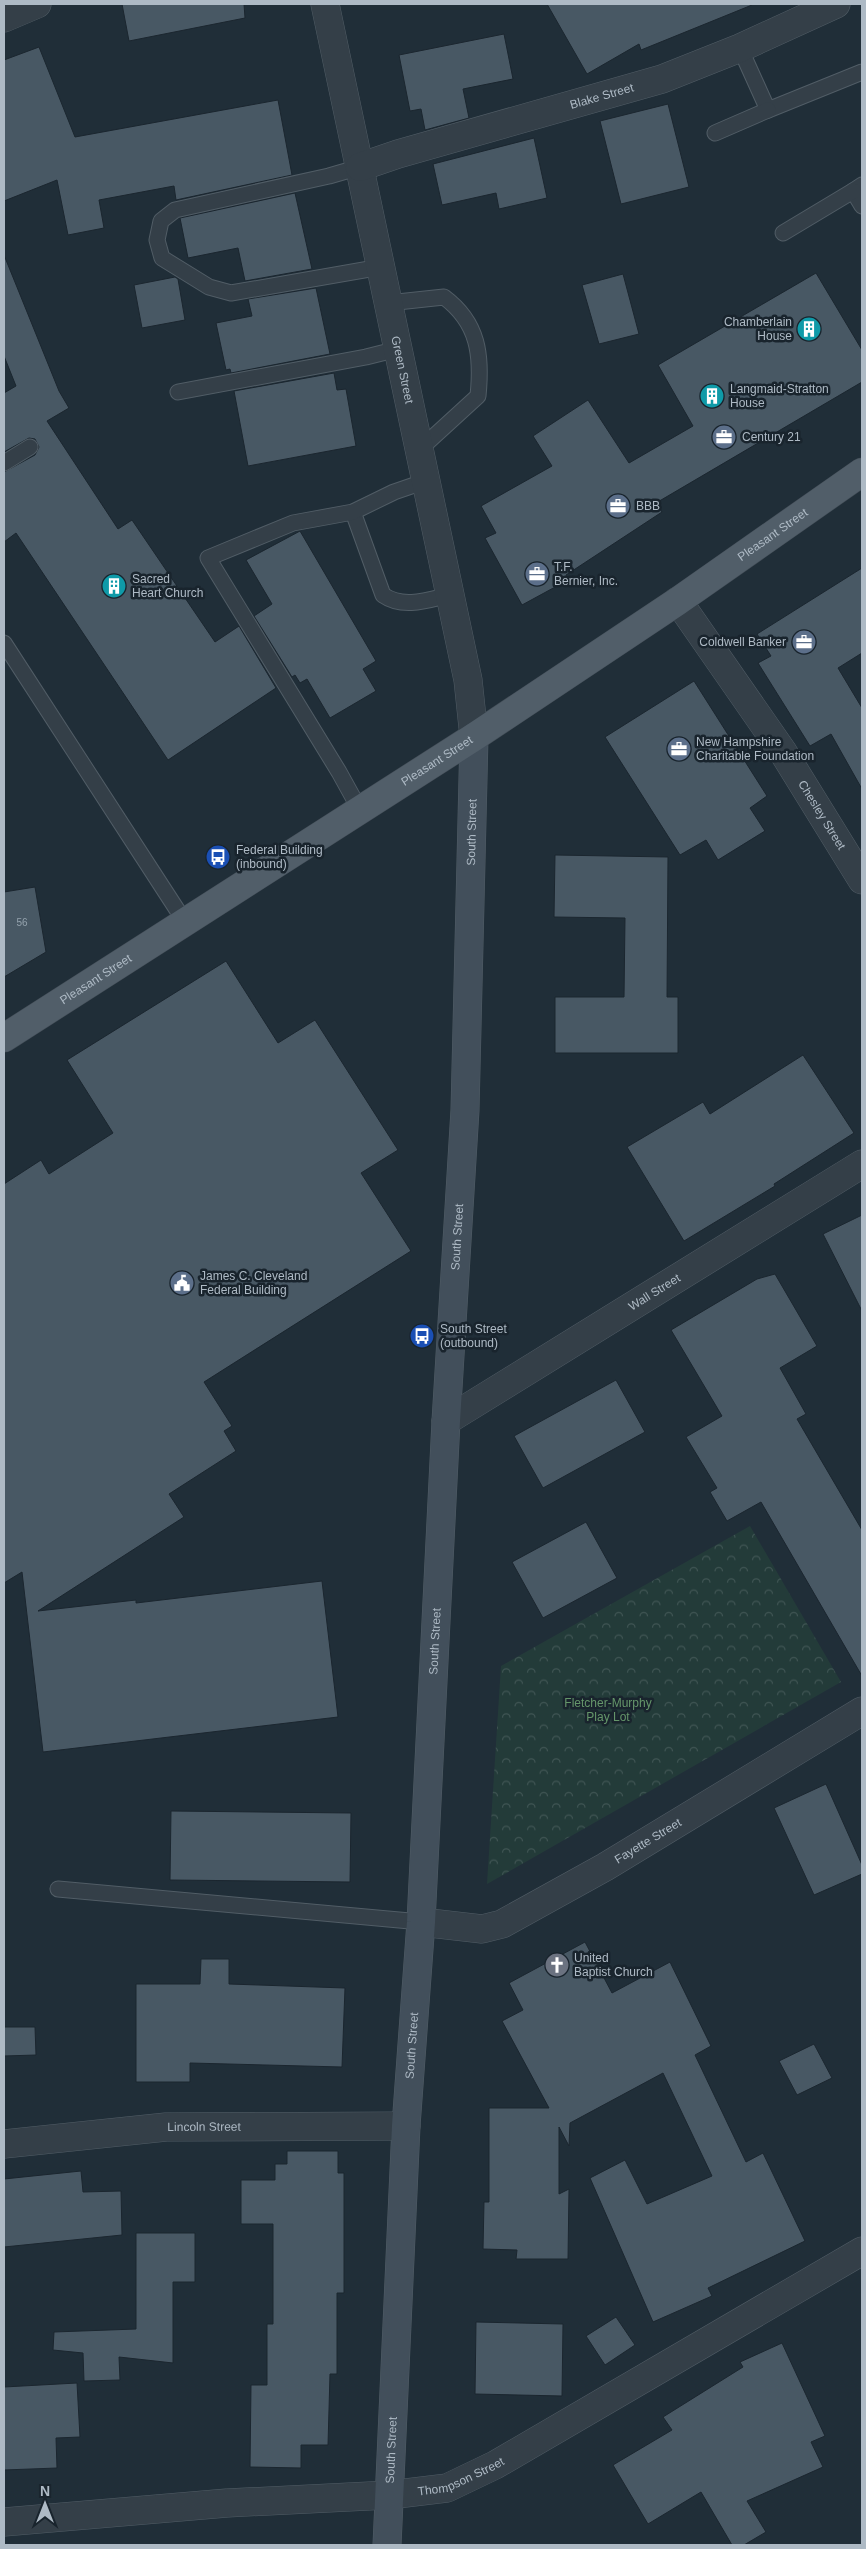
<svg xmlns="http://www.w3.org/2000/svg" width="866" height="2549" viewBox="0 0 866 2549" font-family="Arial,sans-serif">
  <style>
    .forest { fill: url(#forest-crowns) }
    .building { fill: #485864; stroke: #1b262f }
    .lines { fill: none; stroke-linecap: round; stroke-linejoin: round }
    .lane-casing { stroke: #515d66; stroke-width: 17 }
    .street-casing { stroke: #515d66; stroke-width: 29 }
    .secondary-casing { stroke: #515d66; stroke-width: 29 }
    .primary-casing { stroke: #404b55; stroke-width: 29 }
    .lane { stroke: #343f48; stroke-width: 15 }
    .street { stroke: #343f48; stroke-width: 28 }
    .secondary { stroke: #424f5b; stroke-width: 28 }
    .primary { stroke: #515e69; stroke-width: 28 }
    .labels { text-anchor: middle; dominant-baseline: central; stroke-width: 5; stroke-linejoin: round; paint-order: stroke }
    .number-label { font-size: 10px; fill: #94a2ad }
    .street-label { font-size: 12px; fill: #aebac5; stroke: #19242d }
    .poi-label { font-size: 12px; fill: #aebac5; stroke: #19242d; text-anchor: start }
    .park-label { font-size: 12px; fill: #65966a; stroke: #19242d }
  </style>
  <defs>
    <pattern id="forest-crowns" width="20" height="18" patternUnits="userSpaceOnUse" patternTransform="scale(1.25)"><rect width="20" height="18" fill="#233b39"/><path d="M2 6a3 3 0 1 1 6 0M12 15a3 3 0 1 1 6 0" fill="none" stroke="#405554"/></pattern>
  </defs>
  <rect width="100%" height="100%" fill="#202e38"/>
  <path class="forest" d="M750,1526L841,1682L487,1884L501,1666Z"/>
  <g class="building">
    <path d="M122,4H244L245,18L129,41Z"/>
    <path d="M547,4H752V5L641,50L639,44L587,74Z"/>
    <path d="M504,34L513,79L463,89L469,118L425,130L421,109L410,111L399,55Z"/>
    <path d="M39,47L75,137L278,100L292,175L176,200L174,186L99,200L104,228L68,235L57,180L4,201V60Z"/>
    <path d="M668,104L689,187L621,204L600,121Z"/>
    <path d="M534,138L547,198L499,209L496,193L442,205L433,164Z"/>
    <path d="M295,193L312,269L245,281L238,248L188,258L180,218Z"/>
    <path d="M4,255L59,391L69,408L47,421L118,529L132,520L215,642L239,626L276,688L168,760L16,533L4,542V472L35,455L39,447L35,439L29,438L4,452V393L16,386L4,356Z"/>
    <path d="M816,273L862,350V382L656,503L662,512L566,575L568,580L522,605L485,538L496,533L481,506L552,466L533,436L588,400L629,463L693,426L658,365Z"/>
    <path d="M623,274L639,334L599,344L582,285Z"/>
    <path d="M175,277L178,279L185,320L142,328L134,285Z"/>
    <path d="M316,288L330,354L231,373L230,369L226,370L216,323L252,316L248,299Z"/>
    <path d="M334,373L337,390L346,389L356,446L248,466L234,391Z"/>
    <path d="M300,531L376,661L363,669L376,691L330,718L307,679L300,683L295,675L292,677L254,616L272,604L246,560Z"/>
    <path d="M862,568V653L838,668L862,708V789L831,734L810,746L758,663L771,656L757,634Z"/>
    <path d="M694,681L767,796L750,808L765,831L718,860L706,840L680,855L605,737Z"/>
    <path d="M555,855L668,857L667,997H678V1053H555V997H624L625,918L554,917Z"/>
    <path d="M35,887L46,952L4,977V892Z"/>
    <path d="M226,961L278,1043L315,1020L398,1150L361,1173L411,1251L204,1382L232,1426L224,1431L236,1451L169,1494L184,1517L38,1611L136,1600V1603L322,1581L338,1717L43,1752L22,1572L4,1583V1184L41,1160L49,1174L113,1133L67,1060Z"/>
    <path d="M803,1055L854,1133L774,1184L775,1186L684,1241L627,1147L703,1102L710,1114Z"/>
    <path d="M862,1215V1311L823,1234Z"/>
    <path d="M775,1274L817,1346L780,1368L806,1414L797,1419L862,1530V1676L761,1502L727,1521L710,1492L717,1488L686,1437L722,1416L671,1330L757,1279Z"/>
    <path d="M616,1380L645,1432L543,1488L514,1436Z"/>
    <path d="M586,1522L617,1578L543,1618L512,1562Z"/>
    <path d="M826,1784L862,1865V1874L814,1895L774,1808Z"/>
    <path d="M171,1811L351,1813L350,1882L170,1880Z"/>
    <path d="M585,1942L612,1993L670,1962L711,2046L695,2055L746,2162L763,2153L805,2241L708,2288L712,2296L653,2322L590,2178L625,2160L647,2204L712,2176L663,2073L570,2123L569,2146L559,2127V2194L569,2189L568,2259H516L517,2250L483,2249L484,2202H489V2108H549L502,2021L523,2010L509,1983Z"/>
    <path d="M201,1959H229V1984L345,1988L342,2067L190,2063V2082H136V1984H200Z"/>
    <path d="M4,2027H35L36,2055L4,2056Z"/>
    <path d="M814,2044L832,2078L797,2095L779,2061Z"/>
    <path d="M287,2151H338V2173H344V2293H337V2374H330L328,2445H301V2468L250,2467L251,2385H267V2324H273V2224H241V2180H275V2164H287Z"/>
    <path d="M81,2171L83,2192L121,2191L122,2235L4,2247V2179Z"/>
    <path d="M136,2233H195V2282H173V2363L119,2357L120,2380L84,2381L83,2353L53,2350L54,2332L136,2329Z"/>
    <path d="M616,2317L635,2345L605,2365L586,2336Z"/>
    <path d="M476,2322L563,2324L562,2396L475,2394Z"/>
    <path d="M782,2343L825,2436L811,2442L823,2467L747,2501L766,2532L744,2545H732L701,2492L648,2524L613,2465L672,2430L663,2417L743,2367L740,2362Z"/>
    <path d="M77,2383L80,2437L56,2438L57,2468L4,2470V2387Z"/>
  </g>
  <g class="lines">
    <defs>
      <g id="lane">
        <path d="M740,48L768,110L862,72"/>
        <path d="M715,133L768,110"/>
        <path d="M360,167L329,176L175,210L161,221L157,240L162,258L209,287L231,293L381,267"/>
        <path d="M862,185L853,191L862,206"/>
        <path d="M783,233L853,191"/>
        <path d="M388,303L444,297C479,323 482,356 478,396L419,450"/>
        <path d="M178,392L366,357L398,349"/>
        <path d="M4,463L30,447"/>
        <path d="M353,512L383,595C403,609 428,600 449,595"/>
        <path d="M4,643L185,922"/>
        <path d="M360,810L339,772L208,558L293,523L353,512L394,492L426,481"/>
        <path d="M58,1889L421,1922"/>
      </g>
      <g id="street">
        <path id="s1" d="M325,4L468,680L474,737"/>
        <path d="M4,18L37,4"/>
        <path id="s2" d="M360,167L398,154L662,79L740,48L836,4"/>
        <path id="s3" d="M678,601L783,752L862,880"/>
        <path id="s4" d="M446,1421L862,1164"/>
        <path id="s5" d="M421,1922L482,1929L502,1924L605,1867L862,1711"/>
        <path id="s6" d="M4,2144L166,2127L406,2126"/>
        <path id="s7" d="M4,2522L227,2503L389,2495L447,2488L495,2465L862,2251"/>
      </g>
      <g id="secondary">
        <path id="s8" d="M387,2545L406,2126L421,1922L446,1421L465,1110L474,737"/>
      </g>
      <g id="primary">
        <path id="s9" d="M4,1038L474,737L678,601L862,472"/>
      </g>
    </defs>
    <use href="#lane" class="lane-casing"/>
    <use href="#street" class="street-casing"/>
    <use href="#secondary" class="secondary-casing"/>
    <use href="#primary" class="primary-casing"/>
    <use href="#lane" class="lane"/>
    <use href="#street" class="street"/>
    <use href="#secondary" class="secondary"/>
    <use href="#primary" class="primary"/>
  </g>
  <defs>
    <symbol id="building-disc" viewBox="-11 -11 22 22"><circle r="9.5" fill="#0f9aa8" stroke="#19242d"/><path d="M-4-6H4V6H1V3H-1V6H-4ZM-2.5-4.3h1.7v1.8h-1.7ZM.8-4.3h1.7v1.8H.8ZM-2.5-1h1.7V.8h-1.7ZM.8-1h1.7V.8H.8Z" fill="#fff"/></symbol>
    <symbol id="office-disc" viewBox="-11 -11 22 22"><circle r="9.5" fill="#5c6f8a" stroke="#19242d"/><path d="M-6-3h4V-5.5h4V-3h4V5H-6ZM-1-4.5V-3h2v-1.5ZM-6 0V1H6V0Z" fill="#fff"/></symbol>
    <symbol id="bus-disc" viewBox="-11 -11 22 22"><circle r="9.5" fill="#1a4fb4" stroke="#19242d"/><path d="M-5-6H5V4H4V6H2V4H-2V6H-4V4H-5ZM-3.5-4V0h7V-4ZM-3.5 1.2v1.5H-2V1.2ZM2 1.2v1.5H3.5V1.2Z" fill="#fff"/></symbol>
    <symbol id="civic-disc" viewBox="-11 -11 22 22"><circle r="9.5" fill="#5c6f8a" stroke="#19242d"/><path d="M-.6-6.5H3V-4.5H.6V-3L4-1V1h2V6H-6V1h2V-1L-.6-3ZM-1.2 2.5V6h2.4V2.5Z" fill="#fff"/></symbol>
    <symbol id="church-disc" viewBox="-11 -11 22 22"><circle r="9.5" fill="#6b7280" stroke="#19242d"/><path d="M-1.2-6h2.4v3.5h3.3v2.4h-3.3V6h-2.4V-.1h-3.3v-2.4h3.3Z" fill="#fff"/></symbol>
  </defs>
  <g fill-rule="evenodd">
    <use href="#building-disc" x="795" y="315" width="28" height="28"/>
    <use href="#building-disc" x="698" y="382" width="28" height="28"/>
    <use href="#office-disc" x="710" y="423" width="28" height="28"/>
    <use href="#office-disc" x="604" y="492" width="28" height="28"/>
    <use href="#office-disc" x="523" y="560" width="28" height="28"/>
    <use href="#building-disc" x="100" y="572" width="28" height="28"/>
    <use href="#office-disc" x="790" y="628" width="28" height="28"/>
    <use href="#office-disc" x="665" y="735" width="28" height="28"/>
    <use href="#bus-disc" x="204" y="843" width="28" height="28"/>
    <use href="#civic-disc" x="168" y="1269" width="28" height="28"/>
    <use href="#bus-disc" x="408" y="1322" width="28" height="28"/>
    <use href="#church-disc" x="543" y="1951" width="28" height="28"/>
  </g>
  <g class="labels">
    <g class="number-label">
      <text x="22" y="922">56</text>
    </g>
    <g class="street-label">
      <text stroke="none"><textPath href="#s2" startOffset="252">Blake Street</textPath></text>
      <text stroke="none"><textPath href="#s1" startOffset="374">Green Street</textPath></text>
      <text stroke="none"><textPath href="#s9" startOffset="919">Pleasant Street</textPath></text>
      <text stroke="none"><textPath href="#s9" startOffset="514">Pleasant Street</textPath></text>
      <text stroke="none"><textPath href="#s3" startOffset="258">Chesley Street</textPath></text>
      <text stroke="none"><textPath href="#s8" startOffset="1715">South Street</textPath></text>
      <text stroke="none"><textPath href="#s9" startOffset="109">Pleasant Street</textPath></text>
      <text stroke="none"><textPath href="#s8" startOffset="1310">South Street</textPath></text>
      <text stroke="none"><textPath href="#s4" startOffset="245">Wall Street</textPath></text>
      <text stroke="none"><textPath href="#s8" startOffset="905">South Street</textPath></text>
      <text stroke="none"><textPath href="#s5" startOffset="250">Fayette Street</textPath></text>
      <text stroke="none"><textPath href="#s8" startOffset="500">South Street</textPath></text>
      <text stroke="none"><textPath href="#s6" startOffset="201">Lincoln Street</textPath></text>
      <text stroke="none"><textPath href="#s8" startOffset="95">South Street</textPath></text>
      <text stroke="none"><textPath href="#s7" startOffset="461">Thompson Street</textPath></text>
    </g>
    <g class="poi-label">
      <text x="792" y="322" text-anchor="end">Chamberlain<tspan x="792" dy="14">House</tspan></text>
      <text x="730" y="389">Langmaid-Stratton<tspan x="730" dy="14">House</tspan></text>
      <text x="742" y="437">Century 21</text>
      <text x="636" y="506">BBB</text>
      <text x="554" y="567">T.F.<tspan x="554" dy="14">Bernier, Inc.</tspan></text>
      <text x="132" y="579">Sacred<tspan x="132" dy="14">Heart Church</tspan></text>
      <text x="786" y="642" text-anchor="end">Coldwell Banker</text>
      <text x="696" y="742">New Hampshire<tspan x="696" dy="14">Charitable Foundation</tspan></text>
      <text x="236" y="850">Federal Building<tspan x="236" dy="14">(inbound)</tspan></text>
      <text x="200" y="1276">James C. Cleveland<tspan x="200" dy="14">Federal Building</tspan></text>
      <text x="440" y="1329">South Street<tspan x="440" dy="14">(outbound)</tspan></text>
      <text x="574" y="1958">United<tspan x="574" dy="14">Baptist Church</tspan></text>
    </g>
    <g class="park-label">
      <text x="608" y="1703">Fletcher-Murphy<tspan x="608" dy="14">Play Lot</tspan></text>
    </g>
  </g>
  <rect width="866" height="2549" fill="none" stroke="#aebac5" stroke-width="10"/>
  <g transform="translate(45 2504)" stroke="#19242d" stroke-width="4" paint-order="stroke">
  <path d="M0-4L9 19L0 12L-9 19Z" fill="#aebac5"/>
  <text y="-8" font-size="14" font-weight="bold" text-anchor="middle" fill="#aebac5">N</text>
  </g>
</svg>
